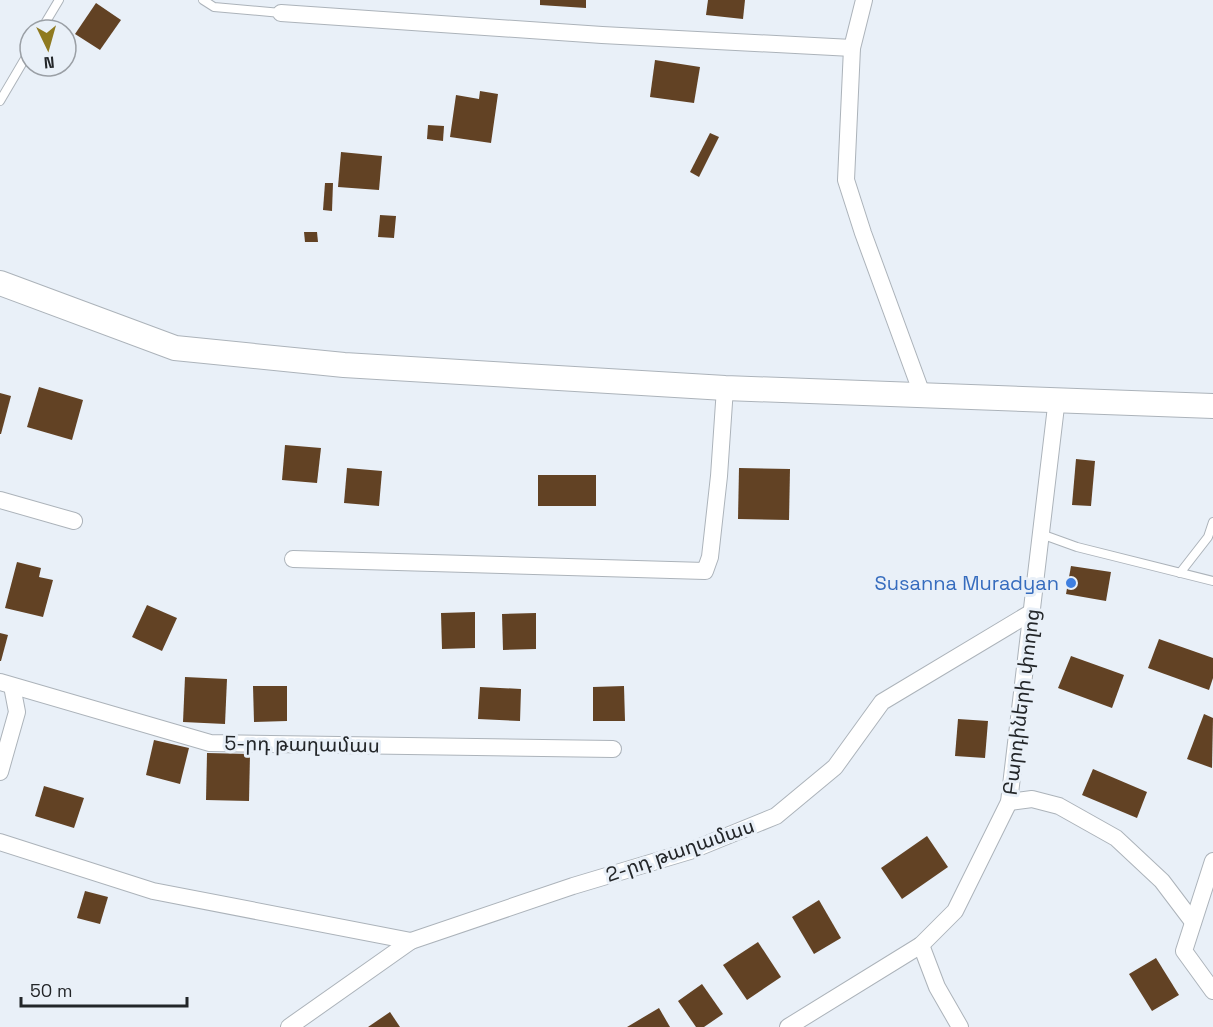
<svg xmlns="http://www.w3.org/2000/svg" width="1213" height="1027" viewBox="0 0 1213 1027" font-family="'Space Grotesk','Noto Sans Armenian',sans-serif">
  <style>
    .building { fill: #624224 }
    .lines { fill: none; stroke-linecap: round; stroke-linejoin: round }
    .service-casing { stroke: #acb3ba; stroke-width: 10 }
    .minor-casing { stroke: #acb3ba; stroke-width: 18 }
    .secondary-casing { stroke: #acb3ba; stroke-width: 26 }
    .service { stroke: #fff; stroke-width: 8 }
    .minor { stroke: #fff; stroke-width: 16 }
    .secondary { stroke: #fff; stroke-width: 24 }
    .shop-dot { fill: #3f7fe0; stroke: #e9f0f8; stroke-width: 2 }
    .labels { text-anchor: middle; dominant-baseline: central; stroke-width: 6; stroke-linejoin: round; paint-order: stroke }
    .shop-label { font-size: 20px; fill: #366cbe; stroke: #e9f0f8; text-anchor: end }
    .street-label { font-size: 20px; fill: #232629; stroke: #e9f0f8 }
  </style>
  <rect width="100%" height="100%" fill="#e9f0f8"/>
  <g class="building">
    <path d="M540,0H586V8L540,5Z"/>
    <path d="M708,0H745L743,19L706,15Z"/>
    <path d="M96,3L121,20L100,50L75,34Z"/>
    <path d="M655,60L700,67L694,103L650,97Z"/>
    <path d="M480,91L498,94L491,143L450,137L456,95L479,99Z"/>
    <path d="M428,125L444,126L443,141L427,139Z"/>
    <path d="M710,133L719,137L699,177L690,172Z"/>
    <path d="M341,152L382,156L379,190L338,187Z"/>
    <path d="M325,183H333L332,211L323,210Z"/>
    <path d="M380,215L396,216L394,238L378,237Z"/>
    <path d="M304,232H317L318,242H305Z"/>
    <path d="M39,387L83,400L72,440L27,427Z"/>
    <path d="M0,393L11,396L1,434H0Z"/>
    <path d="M285,445L321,448L317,483L282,480Z"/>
    <path d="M1076,459L1095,461L1091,506L1072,505Z"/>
    <path d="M347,468L382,471L379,506L344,503Z"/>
    <path d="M739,468L790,469L789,520L738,519Z"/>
    <rect x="538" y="475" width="58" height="31"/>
    <path d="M17,562L41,568L39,577L53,580L43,617L5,608Z"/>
    <path d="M1071,566L1111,572L1106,601L1066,594Z"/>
    <path d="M147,605L177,618L162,651L132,637Z"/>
    <path d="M475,612V648L442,649L441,613Z"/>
    <path d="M536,613V649L503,650L502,614Z"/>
    <path d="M0,633L8,635L1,661H0Z"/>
    <path d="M1159,639L1213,658V678L1209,690L1148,668Z"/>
    <path d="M1071,656L1124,675L1112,708L1058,688Z"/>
    <path d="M185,677L227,679L225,724L183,722Z"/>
    <path d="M253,686H287V721L254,722Z"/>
    <path d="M624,686L625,721H593V687Z"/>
    <path d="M480,687L521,689L520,721L478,719Z"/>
    <path d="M1204,714L1213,718L1212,768L1187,759Z"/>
    <path d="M958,719L988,721L985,758L955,756Z"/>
    <path d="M154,740L189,748L180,784L146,775Z"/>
    <path d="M207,753L250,754L249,801L206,800Z"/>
    <path d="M1093,769L1147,792L1137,818L1082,795Z"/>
    <path d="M44,786L84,798L74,828L35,816Z"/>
    <path d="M927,836L948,867L902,899L881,868Z"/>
    <path d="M85,891L108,897L100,924L77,918Z"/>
    <path d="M819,900L841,938L814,954L792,917Z"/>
    <path d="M758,942L781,977L747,1000L723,965Z"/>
    <path d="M1156,958L1179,995L1152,1011L1129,974Z"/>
    <path d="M702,984L723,1014L704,1027H696L678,1001Z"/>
    <path d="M659,1008L670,1027H627Z"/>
    <path d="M390,1012L400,1027H368Z"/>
  </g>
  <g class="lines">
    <defs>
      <g id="service">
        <path d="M203,0L214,7L281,13"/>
        <path d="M41,30L59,0"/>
        <path d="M0,101L30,50"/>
        <path d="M1041,534L1077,547L1213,581"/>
        <path d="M1180,573L1208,537L1213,522"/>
      </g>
      <g id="minor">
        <path d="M864,0L852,48L846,180L863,233L922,394"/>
        <path d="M281,13L602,35L852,48"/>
        <path d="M0,500L74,521"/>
        <path d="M293,559L705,571L710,557L719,476L725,388"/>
        <path d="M0,682L210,743L613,749"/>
        <path d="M0,772L17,712L12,686"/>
        <path d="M1009,802L1032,799L1059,806L1116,838L1162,881L1193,922"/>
        <path d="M0,842L153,891L411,941"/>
        <path d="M1213,861L1184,951L1213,991"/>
        <path d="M921,945L937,987L960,1027"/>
        <path d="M289,1027L411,941L573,886L690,851L776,816L835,767L882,702L1032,612"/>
        <path d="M788,1027L921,945L955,911L1009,802L1057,398"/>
      </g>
      <path id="secondary" d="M0,283L175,348L344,365L725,388L1213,406"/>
    </defs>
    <use href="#service" class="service-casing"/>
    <use href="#minor" class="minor-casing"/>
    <use href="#secondary" class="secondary-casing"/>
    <use href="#service" class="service"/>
    <use href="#minor" class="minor"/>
    <use href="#secondary" class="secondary"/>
  </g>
  <circle class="shop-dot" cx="1071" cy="583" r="6"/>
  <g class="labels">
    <g class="shop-label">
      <text x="1059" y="583">Susanna Muradyan</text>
    </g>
    <g class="street-label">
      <text transform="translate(1021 702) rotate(-83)">Բարդիների փողոց</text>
      <text transform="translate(302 744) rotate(1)">5-րդ թաղամաս</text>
      <text transform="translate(680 850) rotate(-19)">2-րդ թաղամաս</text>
    </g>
  </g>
  <g transform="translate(48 48) rotate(175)"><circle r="28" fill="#e9f0f8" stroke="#9a9fa5" stroke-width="1.5"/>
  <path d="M0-4.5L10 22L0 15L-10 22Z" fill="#8f7a20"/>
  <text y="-9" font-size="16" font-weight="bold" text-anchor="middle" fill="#232629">N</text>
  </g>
  <path d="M21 997v9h166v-9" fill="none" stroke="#232629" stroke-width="3"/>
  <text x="30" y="997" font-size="18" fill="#232629" stroke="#e9f0f8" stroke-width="4.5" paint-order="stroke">50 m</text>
</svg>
